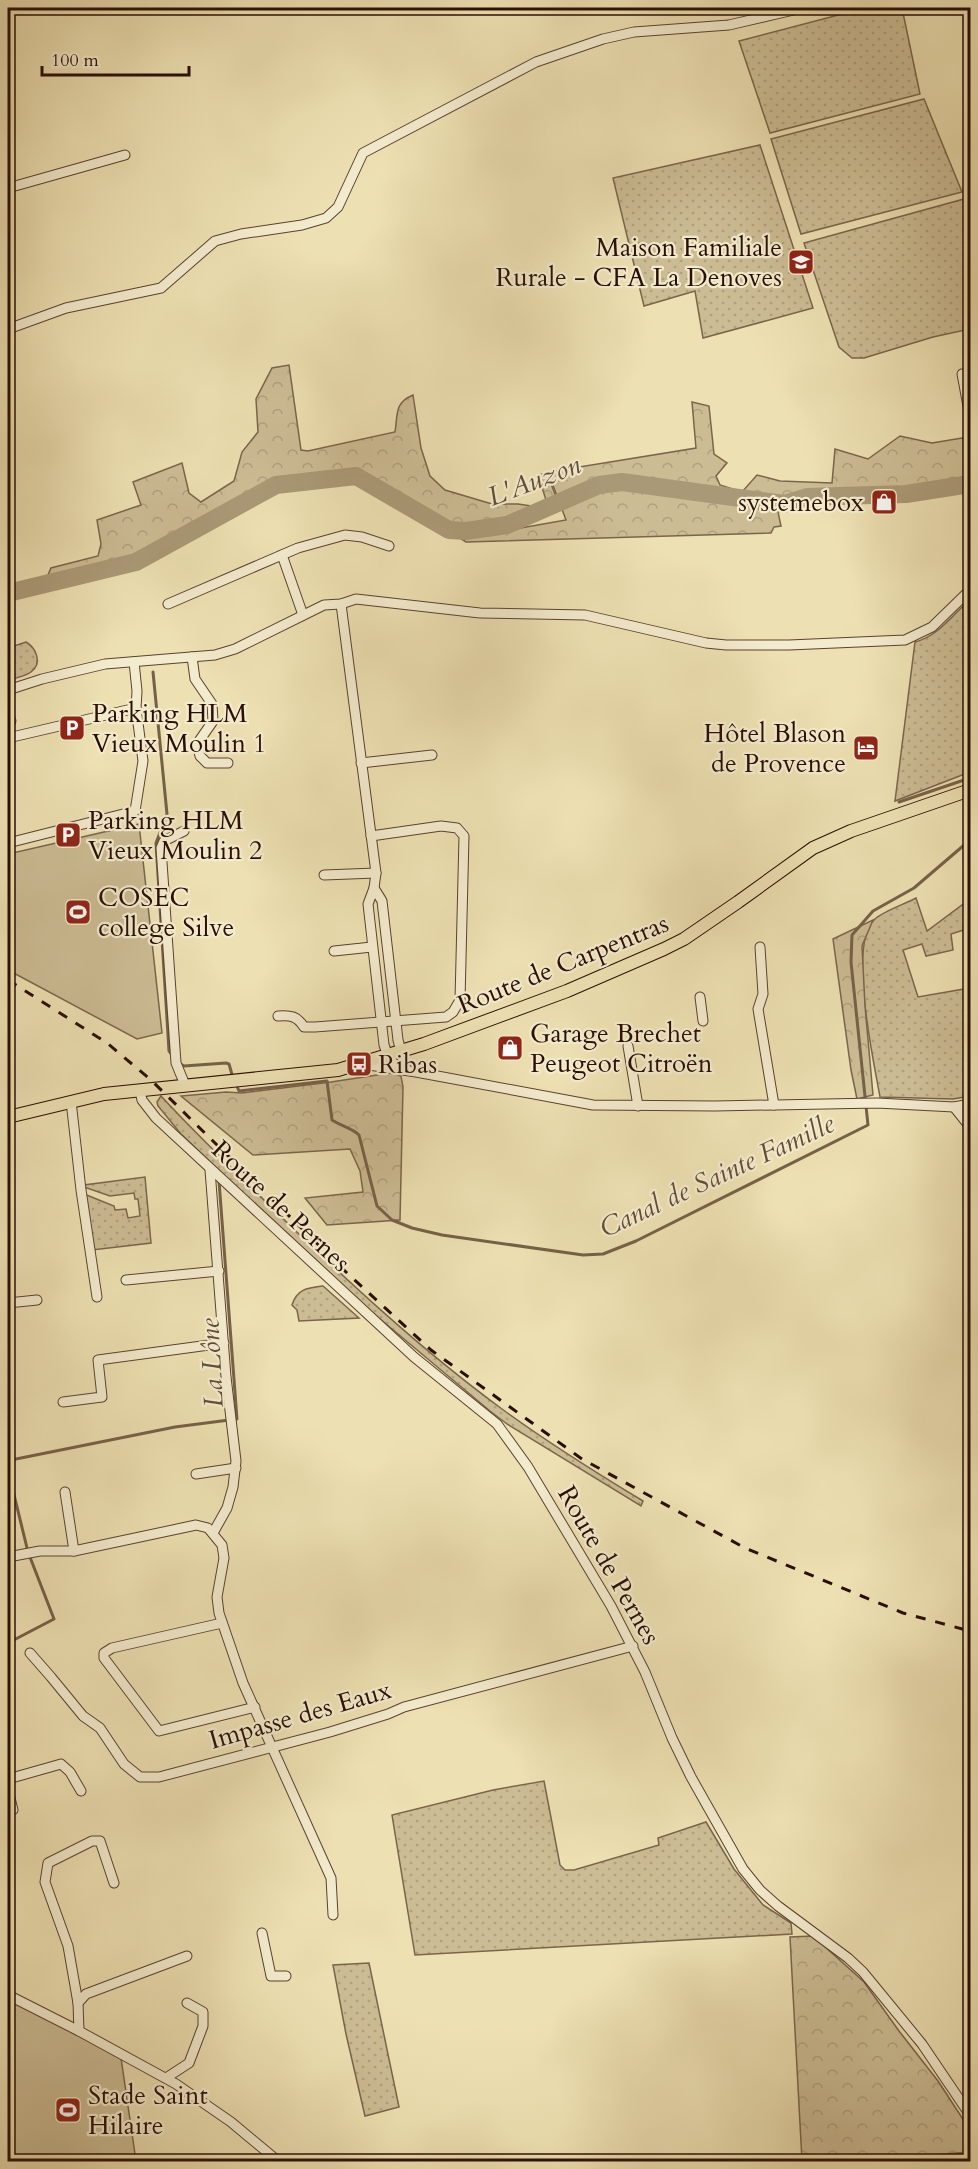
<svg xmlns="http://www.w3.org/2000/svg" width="978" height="2169" viewBox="0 0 978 2169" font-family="Cardo,serif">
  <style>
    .grass { fill: url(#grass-dots); stroke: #7a654c; stroke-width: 1.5 }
    .forest { fill: url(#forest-crowns); stroke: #7a654c; stroke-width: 1.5 }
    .pitch { fill: #ccbc94; stroke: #7a654c; stroke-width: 1.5 }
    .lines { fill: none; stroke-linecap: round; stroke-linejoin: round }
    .stream { stroke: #766148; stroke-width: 3 }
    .river { stroke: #aa9976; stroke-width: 18 }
    .minor-casing { stroke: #5a422f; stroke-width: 11 }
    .major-casing { stroke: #290e03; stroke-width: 14 }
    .minor { stroke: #f3ebcd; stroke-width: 9 }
    .major { stroke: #ede0b2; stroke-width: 12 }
    .rail { stroke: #290e03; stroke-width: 3; stroke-dasharray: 10 10; stroke-linecap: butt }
    .labels { text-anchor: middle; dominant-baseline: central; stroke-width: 4.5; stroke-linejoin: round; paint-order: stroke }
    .poi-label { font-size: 26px; fill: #290e03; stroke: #f3ebcd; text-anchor: start }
    .street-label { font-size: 26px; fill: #290e03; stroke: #f3ebcd }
    .water-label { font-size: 27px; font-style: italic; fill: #634d37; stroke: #f3ebcd }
  </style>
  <defs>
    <pattern id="grass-dots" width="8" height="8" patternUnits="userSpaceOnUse" patternTransform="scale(1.5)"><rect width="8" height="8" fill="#ccbc94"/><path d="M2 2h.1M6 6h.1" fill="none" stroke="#afa07e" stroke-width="1.8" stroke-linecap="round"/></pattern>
    <pattern id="forest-crowns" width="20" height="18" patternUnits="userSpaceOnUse" patternTransform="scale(1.5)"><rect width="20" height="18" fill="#ccbc94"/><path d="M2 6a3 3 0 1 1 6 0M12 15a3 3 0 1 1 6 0" fill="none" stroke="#afa07e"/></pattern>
  </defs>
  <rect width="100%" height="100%" fill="#ede0b2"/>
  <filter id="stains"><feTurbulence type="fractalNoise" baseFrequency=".00333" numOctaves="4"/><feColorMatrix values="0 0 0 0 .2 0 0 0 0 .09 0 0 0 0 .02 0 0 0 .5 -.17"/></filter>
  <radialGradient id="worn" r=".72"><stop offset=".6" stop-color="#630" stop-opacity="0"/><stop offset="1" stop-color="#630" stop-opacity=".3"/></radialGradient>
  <g class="grass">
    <path d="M865,8H902L920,94L770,133L739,41Z"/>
    <path d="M924,99L962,192L801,234L771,139Z"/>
    <path d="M760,145L813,308L703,338L695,291L644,306L613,178Z"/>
    <path d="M964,199L970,212V329L933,337L864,358H852L839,347L804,243Z"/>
    <path d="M962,607L970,611V772L895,801L915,642C935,637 948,621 962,607Z"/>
    <path d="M26,642C36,648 43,663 31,672C26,676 14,678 8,681V648Z"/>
    <path d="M916,898L927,931L970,899V928L951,934L953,950L926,956L922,944L903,950L918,997L970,988V1096L953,1099L880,1097C874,1062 847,943 875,919C884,911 905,904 916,898Z"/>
    <path d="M161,1096C196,1134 233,1169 270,1206C344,1278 419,1348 502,1409C547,1442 595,1472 643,1501L641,1506L507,1424L490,1411L343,1288L181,1134L158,1106L157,1102Z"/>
    <path d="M145,1177L151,1243L92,1250L84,1194L114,1206L115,1210L126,1209L128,1218L140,1216L138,1199H135L134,1193L110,1196L84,1187V1185Z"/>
    <path d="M323,1286L359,1318L299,1321L297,1310L292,1305C297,1289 307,1288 323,1286Z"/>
    <path d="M544,1781L560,1865L565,1870H574L659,1845L658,1838L706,1822L734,1869L763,1905L791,1923L792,1934L415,1955L392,1815L493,1790Z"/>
    <path d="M369,1963L399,2107L365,2116L346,2034L333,1965Z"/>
  </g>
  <g class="forest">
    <path d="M289,365L301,450L308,451L395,432C398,414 394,403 413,395L421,448L430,476L445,490L492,504H518L538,507L547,503L538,475L547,473L558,502C521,518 491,532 449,529L353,473L276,481L134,560L45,582L51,568L98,556L101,544L97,520L141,505L133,482L182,463L189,493L201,502L234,481L242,452L258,432L256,399L272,368Z"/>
    <path d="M692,402L709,406L714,454L727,463L716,476L720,485L742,492L757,475L780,481L832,483L835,449L868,459L900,436L932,443L962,438L970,442V488L913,497H809L796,505H783L778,512L781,526L774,527L771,533L466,542L455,535L515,529L566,520L548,472L696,448Z"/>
    <path d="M873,920L862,946L865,1006L873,1095L857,1099L851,1070L833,939Z"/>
    <path d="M390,1073L401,1076L403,1087L400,1220L327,1225L305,1198L363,1192L360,1171L350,1149L253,1155L181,1096L226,1092L242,1093L331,1082Z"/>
    <path d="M813,1936L864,1982L899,2031L938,2081L970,2130V2152L849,2161H802L790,1937Z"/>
  </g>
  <g class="pitch">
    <path d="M139,824L162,1033L137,1039L8,970V854Z"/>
    <path d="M8,1999L121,2058L136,2161H8Z"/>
  </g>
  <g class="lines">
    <g class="stream">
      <path d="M153,672L167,814L156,843L169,1051L173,1056"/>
      <path d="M899,802L970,778"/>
      <path d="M179,1063L184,1066L226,1063L229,1064L233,1078"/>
      <path d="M236,1084L239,1091L327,1081L332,1120C341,1126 352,1128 359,1135L377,1206L392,1220L412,1228L442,1235L583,1255L603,1254L636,1241L868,1125L851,962L852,935L873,911L914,888L970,840"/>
      <path d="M8,1464L11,1460L175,1427L237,1419L219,1181"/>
      <path d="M8,1470L28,1552L54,1619L8,1643"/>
    </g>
    <path class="river" d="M8,593L136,562L276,485L356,476L449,530L466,531L507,525L599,485L622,482L784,504L807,497L906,494L970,484"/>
    <defs>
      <g id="minor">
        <path d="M8,188L125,155"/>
        <path d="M8,329L66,308L161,288L215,241L241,234L302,225L326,218L338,207L363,153L536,62L603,39L634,32L729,25L802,8"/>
        <path d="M962,374L970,417"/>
        <path d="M282,555L303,615"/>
        <path d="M168,604L298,548L345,535L362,537L389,546"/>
        <path d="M341,604L376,873L374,888L368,904L384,1045L388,1056L399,1070"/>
        <path d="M192,657L195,679L212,704L213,721L197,744L200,756L207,763H228"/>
        <path d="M8,690L42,679L105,664L215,655L235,649L324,605L341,604L356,599L480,613L585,615L706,643L726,645H789L905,640L932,627L970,590"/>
        <path d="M8,722L11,721"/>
        <path d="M8,738L136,708"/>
        <path d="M361,763L432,755"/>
        <path d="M184,831L164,841L161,848L176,1063L185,1085"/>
        <path d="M8,843L135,811L143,761L136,708L137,691L134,662"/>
        <path d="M324,875L376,873"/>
        <path d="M374,888L382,901L398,1040L406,1070"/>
        <path d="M760,947L763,994L758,1009L774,1105"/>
        <path d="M334,951L372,947"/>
        <path d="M700,997L703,1021"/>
        <path d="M278,1016C291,1015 297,1016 304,1027H315L446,1017L453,1012L460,1000L464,836L457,828L441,826L371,836"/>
        <path d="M628,1046L638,1106"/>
        <path d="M362,1064L416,1072L593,1105L715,1106L877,1103L954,1107L970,1104"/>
        <path d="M140,1091L142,1100L156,1118L414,1357L497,1424L528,1467L611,1606L645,1672L672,1738L691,1777L743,1869L760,1890L778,1906L848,1958L863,1972L922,2044L970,2115"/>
        <path d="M71,1101L81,1190L97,1297"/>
        <path d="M954,1107L970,1127"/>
        <path d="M210,1170L226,1377L236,1461L233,1487L227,1508L213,1533"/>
        <path d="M126,1280L219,1271"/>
        <path d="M8,1303L37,1300"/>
        <path d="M63,1402L102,1397L98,1360L224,1343"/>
        <path d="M196,1474L236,1468"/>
        <path d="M65,1492L74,1551"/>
        <path d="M8,1557L40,1551H74L196,1525L208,1528L222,1545L224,1558L217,1597L219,1613L243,1683L331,1878L333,1915"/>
        <path d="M222,1623L112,1648L104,1653V1658L159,1731L255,1707"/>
        <path d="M30,1653L51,1677L83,1716L100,1728L124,1764L140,1777H159L330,1732L388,1714L404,1707L633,1646"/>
        <path d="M8,1779L61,1764L70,1772L81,1791"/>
        <path d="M8,1790L13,1810L8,1811"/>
        <path d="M262,1933L271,1976H286"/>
        <path d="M8,1995L79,2031L176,2084L231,2122L279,2162"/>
        <path d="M78,2003L86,1994L187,1956"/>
        <path d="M79,2031L78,2003L68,1946L45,1882L48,1863L92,1841H100L114,1883"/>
        <path d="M166,2078L189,2063L203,2026V2012L187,2003"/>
        <path d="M923,2162L970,2158"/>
      </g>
      <path id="major" d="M8,1117L104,1094L338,1070L424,1044L567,991L664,949L684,939L738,902L813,848L851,831L970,790"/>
    </defs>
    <use href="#minor" class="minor-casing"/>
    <use href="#major" class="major-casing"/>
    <use href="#minor" class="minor"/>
    <use href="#major" class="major"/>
    <path class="rail" d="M8,980L107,1043L151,1080L346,1272L431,1350L582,1459L745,1548L903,1613L970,1631"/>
  </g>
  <defs>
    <symbol id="school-square" viewBox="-11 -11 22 22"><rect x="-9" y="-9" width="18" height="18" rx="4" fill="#8f2418" stroke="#f3ebcd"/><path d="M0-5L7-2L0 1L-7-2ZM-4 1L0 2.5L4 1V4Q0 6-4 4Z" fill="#fff"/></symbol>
    <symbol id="shop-square" viewBox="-11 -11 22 22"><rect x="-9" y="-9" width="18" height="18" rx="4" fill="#8f2418" stroke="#f3ebcd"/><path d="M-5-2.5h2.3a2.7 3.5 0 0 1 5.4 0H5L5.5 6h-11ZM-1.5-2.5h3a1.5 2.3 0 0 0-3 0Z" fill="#fff"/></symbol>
    <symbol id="parking-square" viewBox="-11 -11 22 22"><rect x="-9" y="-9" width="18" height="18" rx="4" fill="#8f2418" stroke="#f3ebcd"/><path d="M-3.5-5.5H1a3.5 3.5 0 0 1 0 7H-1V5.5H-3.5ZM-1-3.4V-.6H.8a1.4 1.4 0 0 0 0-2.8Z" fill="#fff"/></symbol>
    <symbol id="hotel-square" viewBox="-11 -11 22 22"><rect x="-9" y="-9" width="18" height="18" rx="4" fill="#8f2418" stroke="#f3ebcd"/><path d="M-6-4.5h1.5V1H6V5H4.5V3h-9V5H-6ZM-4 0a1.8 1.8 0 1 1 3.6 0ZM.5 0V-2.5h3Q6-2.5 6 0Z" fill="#fff"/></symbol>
    <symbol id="stadium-square" viewBox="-11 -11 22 22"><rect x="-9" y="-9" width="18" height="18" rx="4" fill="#8f2418" stroke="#f3ebcd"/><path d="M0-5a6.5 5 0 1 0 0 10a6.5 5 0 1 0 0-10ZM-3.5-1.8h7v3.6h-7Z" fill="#fff"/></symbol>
    <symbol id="bus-square" viewBox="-11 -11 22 22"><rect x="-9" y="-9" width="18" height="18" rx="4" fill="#8f2418" stroke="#f3ebcd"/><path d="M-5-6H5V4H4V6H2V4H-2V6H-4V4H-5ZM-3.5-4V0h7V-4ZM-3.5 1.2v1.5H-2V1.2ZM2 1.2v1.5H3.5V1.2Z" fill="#fff"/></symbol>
  </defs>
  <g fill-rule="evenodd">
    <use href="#school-square" x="786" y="247" width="30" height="30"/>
    <use href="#shop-square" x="869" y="487" width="30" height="30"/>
    <use href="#parking-square" x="57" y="713" width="30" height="30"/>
    <use href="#hotel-square" x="851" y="733" width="30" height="30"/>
    <use href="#parking-square" x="53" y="820" width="30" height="30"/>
    <use href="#stadium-square" x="63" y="897" width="30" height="30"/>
    <use href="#shop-square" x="495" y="1033" width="30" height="30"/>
    <use href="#bus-square" x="344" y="1049" width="30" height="30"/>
    <use href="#stadium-square" x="53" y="2095" width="30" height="30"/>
  </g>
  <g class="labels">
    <g class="poi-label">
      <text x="782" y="247" text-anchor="end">Maison Familiale<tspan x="782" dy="30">Rurale - CFA La Denoves</tspan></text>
      <text x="864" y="502" text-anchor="end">systemebox</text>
      <text x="92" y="713">Parking HLM<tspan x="92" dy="30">Vieux Moulin 1</tspan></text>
      <text x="846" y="733" text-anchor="end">Hôtel Blason<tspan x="846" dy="30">de Provence</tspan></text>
      <text x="88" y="820">Parking HLM<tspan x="88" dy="30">Vieux Moulin 2</tspan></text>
      <text x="98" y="897">COSEC<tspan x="98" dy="30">college Silve</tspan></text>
      <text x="530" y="1033">Garage Brechet<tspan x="530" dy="30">Peugeot Citroën</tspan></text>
      <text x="378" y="1064">Ribas</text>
      <text x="88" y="2095">Stade Saint<tspan x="88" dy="30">Hilaire</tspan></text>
    </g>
    <g class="street-label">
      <text transform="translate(563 964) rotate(-22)">Route de Carpentras</text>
      <text transform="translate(281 1206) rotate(43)">Route de Pernes</text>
      <text transform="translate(609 1565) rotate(60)">Route de Pernes</text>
      <text transform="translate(300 1715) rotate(-16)">Impasse des Eaux</text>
    </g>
    <g class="water-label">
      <text transform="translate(534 481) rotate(-21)">L'Auzon</text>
      <text transform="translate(717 1176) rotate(-25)">Canal de Sainte Famille</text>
      <text transform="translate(212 1363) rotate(-93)">La Lône</text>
    </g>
  </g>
  <rect width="978" height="2169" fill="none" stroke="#ede0b2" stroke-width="30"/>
  <rect x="9" y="9" width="960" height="2151" fill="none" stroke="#290e03" stroke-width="3"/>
  <rect x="15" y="15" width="948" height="2139" fill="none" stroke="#290e03" stroke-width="1.5"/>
  <path d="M42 66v9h147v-9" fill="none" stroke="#290e03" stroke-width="3"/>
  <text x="51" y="66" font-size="18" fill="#290e03" stroke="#f3ebcd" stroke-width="4.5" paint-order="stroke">100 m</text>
  <rect width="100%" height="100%" filter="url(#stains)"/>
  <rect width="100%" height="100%" fill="url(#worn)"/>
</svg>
